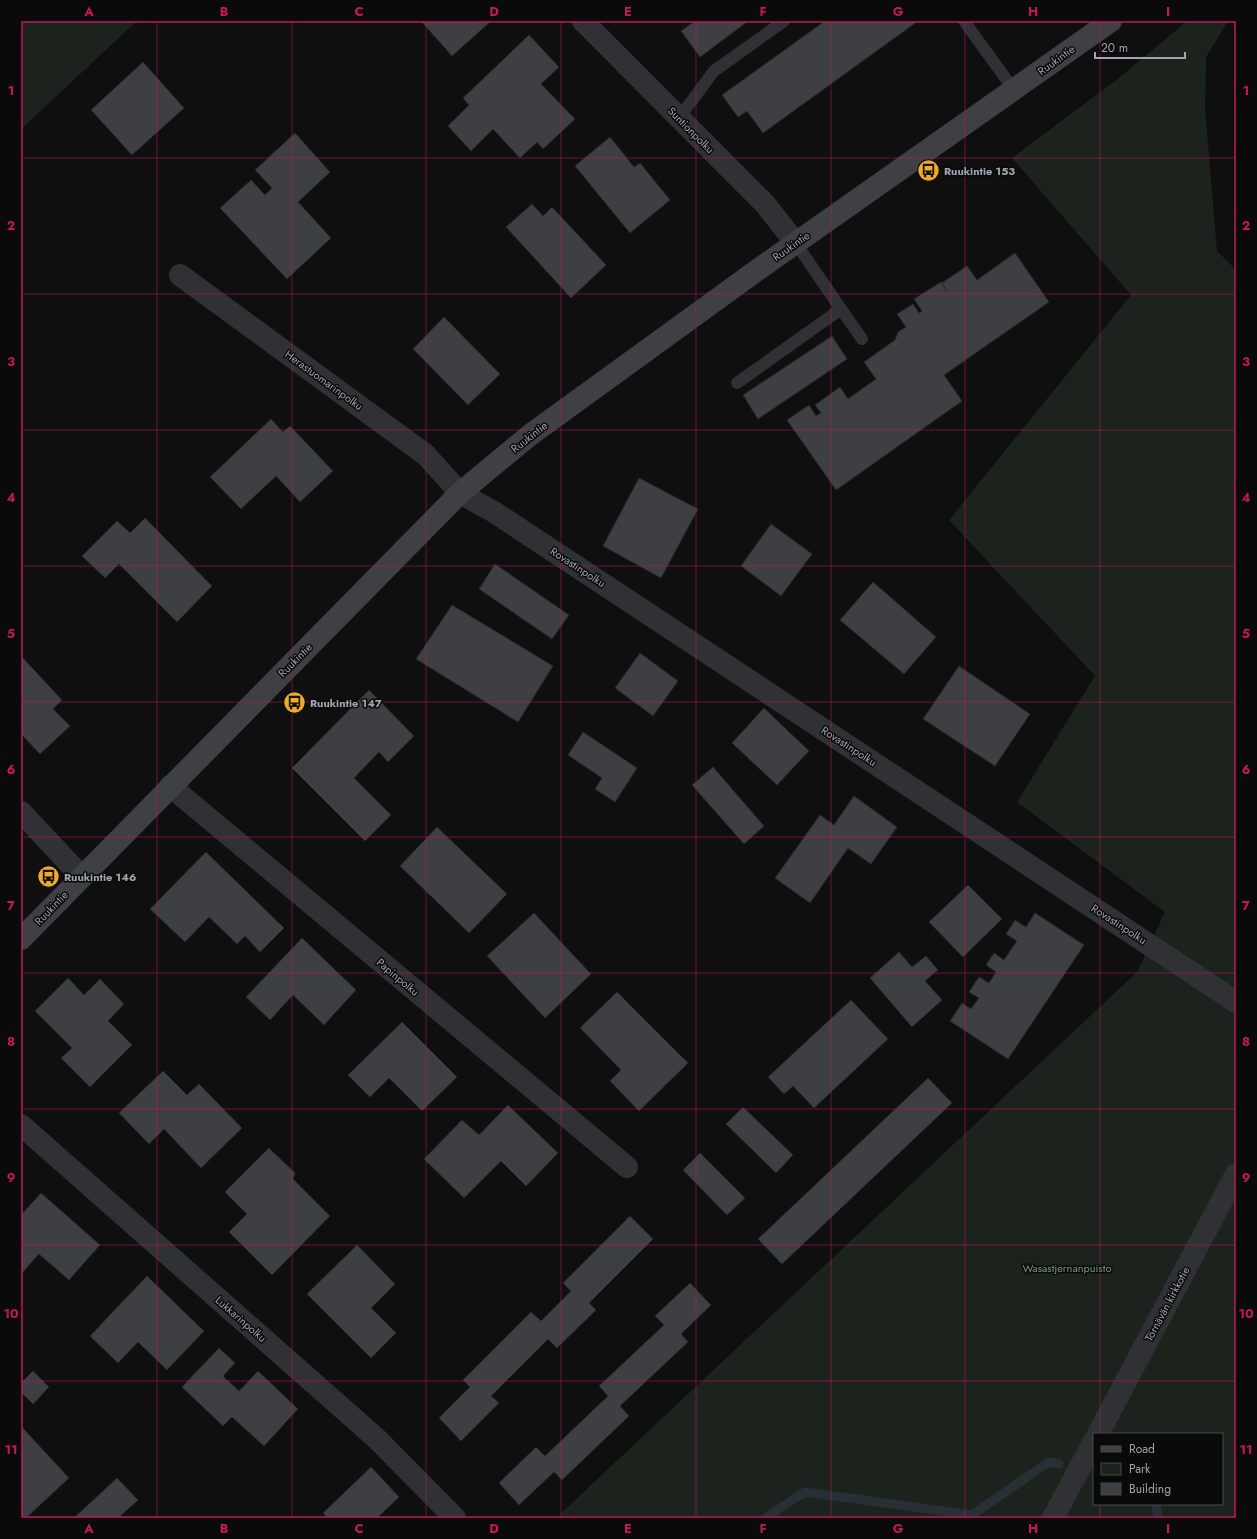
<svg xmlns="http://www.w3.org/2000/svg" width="1257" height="1539" viewBox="0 0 1257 1539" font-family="Jost,sans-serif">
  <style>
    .green { fill: #1c231c; fill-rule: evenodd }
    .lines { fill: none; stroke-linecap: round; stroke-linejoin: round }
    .stream { stroke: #283036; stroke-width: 9 }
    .building { fill: #3e3f43; stroke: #29292c }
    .lane { stroke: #303135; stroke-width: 12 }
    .street { stroke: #303135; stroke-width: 22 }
    .secondary { stroke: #3e4045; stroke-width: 22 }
    .grid { fill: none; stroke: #c2185b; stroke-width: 1; stroke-opacity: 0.55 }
    .labels { text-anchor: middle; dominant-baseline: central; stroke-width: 3; stroke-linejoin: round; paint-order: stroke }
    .street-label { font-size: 11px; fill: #a0a6b1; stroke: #0a0a0b }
    .poi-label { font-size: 11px; font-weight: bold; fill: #a0a6b1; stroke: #0a0a0b; text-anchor: start }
    .park-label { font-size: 11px; fill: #779d78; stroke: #0a0a0b }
    .neatline { fill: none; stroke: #c2185b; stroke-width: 1.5 }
    .grid-label { font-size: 13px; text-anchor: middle; font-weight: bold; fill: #c2185b }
  </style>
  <rect width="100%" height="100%" fill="#0f0f10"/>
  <g class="green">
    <path d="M21,21H137L21,129Z"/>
    <path d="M1187,21H1228L1206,57L1205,108L1217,251L1236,270V1518H556L1137,972L1165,912L1017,802L1095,676L949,520L1131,295L1012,158L1119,78ZM1094,1434H1222V1504H1094Z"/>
  </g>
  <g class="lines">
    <g class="stream">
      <path d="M1156,1504L1158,1518"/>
      <path d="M765,1518L805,1492L972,1515L1049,1462L1059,1464"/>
    </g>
  </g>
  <g class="building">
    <path d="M421,21H491L452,56Z"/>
    <path d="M695,21H748L700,57L681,31Z"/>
    <path d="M825,21H918L763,133L747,111L738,117L722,95Z"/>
    <path d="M529,35L559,67L541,84L575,119L543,149L537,142L520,158L493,129L471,151L448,126L469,105L463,98Z"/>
    <path d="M143,62L184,108L132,155L91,110Z"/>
    <path d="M295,133L330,172L298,202L331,238L287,279L220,208L251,180L265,195L272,188L255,170Z"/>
    <path d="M610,137L634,167L640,163L670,200L630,233L575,166Z"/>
    <path d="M532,204L543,216L552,207L606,265L571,298L506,227Z"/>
    <path d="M1015,253L1049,302L944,375L962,401L836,490L787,420L809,405L816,416L821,413L815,405L840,387L848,399L876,379L864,362L895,340L898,332L906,327L897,314L913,304L919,313L922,311L914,299L941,282L947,291L942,283L967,266L977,280Z"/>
    <path d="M444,317L500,374L468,405L413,349Z"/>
    <path d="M832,336L847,359L758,419L743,395Z"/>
    <path d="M271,419L283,432L290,426L333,471L300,502L276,476L241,509L210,477Z"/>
    <path d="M639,478L698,509L661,578L603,546Z"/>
    <path d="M145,518L212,586L177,622L119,564L105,578L82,556L117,521L130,533Z"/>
    <path d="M771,524L812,554L781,596L741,566Z"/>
    <path d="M495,564L569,615L552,639L479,589Z"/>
    <path d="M873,582L936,637L904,674L840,620Z"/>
    <path d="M452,605L553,666L518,722L416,659Z"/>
    <path d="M640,653L678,681L653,716L615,688Z"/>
    <path d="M21,656L62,700L53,709L70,726L40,754L21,734Z"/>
    <path d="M959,666L1030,714L995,766L923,719Z"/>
    <path d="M369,690L414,736L388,762L379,752L354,778L391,815L365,841L292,768Z"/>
    <path d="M764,708L809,751L777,785L732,743Z"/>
    <path d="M583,732L637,768L615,802L595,789L602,778L568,755Z"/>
    <path d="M713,767L764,826L744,844L692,785Z"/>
    <path d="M854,796L897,827L871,864L848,848L810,903L775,878L820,815L834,825Z"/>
    <path d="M437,827L507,894L469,933L400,866Z"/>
    <path d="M206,852L284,928L260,952L245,936L237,944L209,917L185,942L150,909Z"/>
    <path d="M968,885L1002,919L963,957L929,922Z"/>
    <path d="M534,913L591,974L545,1018L487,956Z"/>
    <path d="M1035,913L1084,945L1008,1059L950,1021L962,1003L971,1009L979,998L969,992L979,977L989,983L996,972L986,965L994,953L1004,960L1017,941L1006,934L1015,920L1026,927Z"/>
    <path d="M302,938L356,990L324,1025L293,995L270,1020L246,997Z"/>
    <path d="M899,952L912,967L926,956L938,970L925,981L942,1000L912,1027L870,978Z"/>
    <path d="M68,978L84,995L100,979L124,1004L108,1021L132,1045L90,1087L61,1058L72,1048L35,1011Z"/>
    <path d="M617,992L688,1063L639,1111L610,1081L621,1070L580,1028Z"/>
    <path d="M851,1000L888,1039L814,1108L793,1086L784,1094L768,1077Z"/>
    <path d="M402,1022L457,1077L422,1111L389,1078L370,1097L348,1075Z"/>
    <path d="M163,1071L187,1095L199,1084L242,1128L201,1168L164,1129L149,1144L119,1113Z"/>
    <path d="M928,1078L952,1103L782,1264L758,1239Z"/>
    <path d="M508,1105L558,1153L526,1186L501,1161L464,1198L424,1159L462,1120L479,1135Z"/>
    <path d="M743,1107L793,1155L776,1173L726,1124Z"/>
    <path d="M269,1148L295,1173L293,1179L330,1216L272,1275L229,1232L247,1214L225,1192Z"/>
    <path d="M700,1153L745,1198L727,1215L683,1170Z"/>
    <path d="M41,1193L100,1245L69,1280L39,1254L21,1274V1215Z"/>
    <path d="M630,1216L653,1239L589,1303L596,1310L557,1348L548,1339L491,1396L499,1403L461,1441L439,1418L470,1387L463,1380L531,1312L541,1321L571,1291L563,1283Z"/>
    <path d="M357,1245L395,1284L371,1308L396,1333L371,1358L307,1294Z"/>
    <path d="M147,1276L204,1331L167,1370L138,1342L118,1363L90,1336Z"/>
    <path d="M690,1283L711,1305L681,1334L688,1342L620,1406L629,1416L562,1480L554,1472L519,1505L499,1483L536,1447L545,1456L608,1396L599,1386L664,1325L655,1316Z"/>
    <path d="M219,1348L235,1363L223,1376L239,1391L258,1371L298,1409L264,1446L232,1417L223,1426L182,1387Z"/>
    <path d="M33,1371L49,1387L33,1404L21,1392V1383Z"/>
    <path d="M21,1426L69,1478L26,1518H21Z"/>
    <path d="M371,1467L399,1497L377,1518H328L323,1513Z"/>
    <path d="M117,1478L138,1500L118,1518H74Z"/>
  </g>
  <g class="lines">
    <g class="lane">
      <path d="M964,21L1014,90"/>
      <path d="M679,118L714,71L784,21"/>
      <path d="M841,309L862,339"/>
      <path d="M737,383L841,309L795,242"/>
    </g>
    <g class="street">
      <path d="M583,21L765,204L795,242"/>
      <path d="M180,275L426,455L460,493L494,512L1236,1002"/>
      <path d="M170,786L627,1167"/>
      <path d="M21,812L82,877"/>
      <path d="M21,1125L376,1438L455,1518"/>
      <path d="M1098,1434L1236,1174"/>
      <path d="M1053,1518L1094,1441"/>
    </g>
    <path class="secondary" d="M21,939L460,493L530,435L763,266L1111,21"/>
  </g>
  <path class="grid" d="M157,21V1518M292,21V1518M426,21V1518M561,21V1518M696,21V1518M831,21V1518M965,21V1518M1100,21V1434M21,158H1236M21,294H1236M21,430H1236M21,566H1236M21,702H1236M21,837H1236M21,973H1236M21,1109H1236M21,1245H1236M21,1381H1236M1100,1504V1518"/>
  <defs>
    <symbol id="bus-disc" viewBox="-11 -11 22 22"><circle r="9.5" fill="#f1aa27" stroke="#0a0a0b"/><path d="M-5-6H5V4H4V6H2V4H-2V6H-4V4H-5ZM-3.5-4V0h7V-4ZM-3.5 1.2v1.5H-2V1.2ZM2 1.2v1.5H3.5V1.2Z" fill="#111"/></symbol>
  </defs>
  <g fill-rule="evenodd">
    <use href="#bus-disc" x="916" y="158" width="25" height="25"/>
    <use href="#bus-disc" x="282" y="690" width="25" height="25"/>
    <use href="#bus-disc" x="36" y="864" width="25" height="25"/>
  </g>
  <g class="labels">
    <g class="street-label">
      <text transform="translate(1056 60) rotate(-36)">Ruukintie</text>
      <text transform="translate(691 130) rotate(45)">Suntionpolku</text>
      <text transform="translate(791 246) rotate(-35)">Ruukintie</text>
      <text transform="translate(324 380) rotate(36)">Herastuomarinpolku</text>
      <text transform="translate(529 437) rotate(-38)">Ruukintie</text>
      <text transform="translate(578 567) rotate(33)">Rovastinpolku</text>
      <text transform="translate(295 660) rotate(-45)">Ruukintie</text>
      <text transform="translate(849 746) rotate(33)">Rovastinpolku</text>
      <text transform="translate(51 908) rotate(-46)">Ruukintie</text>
      <text transform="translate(1119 924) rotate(33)">Rovastinpolku</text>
      <text transform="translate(398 977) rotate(40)">Papinpolku</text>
      <text transform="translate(1167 1304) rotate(-62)">Törnävän kirkkotie</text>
      <text transform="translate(241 1319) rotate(41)">Lukkarinpolku</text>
    </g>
    <g class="poi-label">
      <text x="944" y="171">Ruukintie 153</text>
      <text x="310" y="703">Ruukintie 147</text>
      <text x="64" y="877">Ruukintie 146</text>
    </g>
    <g class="park-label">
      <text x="1067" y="1268">Wasastjernanpuisto</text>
    </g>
  </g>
  <rect width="1257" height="1539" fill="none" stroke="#0a0a0b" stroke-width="44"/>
  <rect x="1093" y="1433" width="130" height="72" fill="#0a0a0b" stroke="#46484d"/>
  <rect x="1101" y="1446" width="20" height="6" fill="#3e4045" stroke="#46484d"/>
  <text x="1129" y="1453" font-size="12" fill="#a0a6b1">Road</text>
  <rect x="1101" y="1463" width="20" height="12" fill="#1c231c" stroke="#46484d"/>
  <text x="1129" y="1473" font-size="12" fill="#a0a6b1">Park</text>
  <rect x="1101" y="1483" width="20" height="12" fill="#3e3f43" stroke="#46484d"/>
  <text x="1129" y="1493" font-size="12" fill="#a0a6b1">Building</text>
  <path d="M1095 52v6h90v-6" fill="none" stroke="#a0a6b1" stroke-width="2"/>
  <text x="1101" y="52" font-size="12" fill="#a0a6b1" stroke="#0a0a0b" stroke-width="3" paint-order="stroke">20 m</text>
  <rect x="22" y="22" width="1213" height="1495" class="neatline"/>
  <g class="grid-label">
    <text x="89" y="16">A</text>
    <text x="224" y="16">B</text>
    <text x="359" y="16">C</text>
    <text x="494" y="16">D</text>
    <text x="628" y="16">E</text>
    <text x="763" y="16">F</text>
    <text x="898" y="16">G</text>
    <text x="1033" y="16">H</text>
    <text x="1168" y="16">I</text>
    <text x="11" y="95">1</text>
    <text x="1246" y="95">1</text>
    <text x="11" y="230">2</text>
    <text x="1246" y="230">2</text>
    <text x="11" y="366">3</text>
    <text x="1246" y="366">3</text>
    <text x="11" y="502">4</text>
    <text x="1246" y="502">4</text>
    <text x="11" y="638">5</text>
    <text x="1246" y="638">5</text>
    <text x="11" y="774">6</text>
    <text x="1246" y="774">6</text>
    <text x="11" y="910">7</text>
    <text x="1246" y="910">7</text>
    <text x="11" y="1046">8</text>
    <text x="1246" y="1046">8</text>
    <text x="11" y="1182">9</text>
    <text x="1246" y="1182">9</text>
    <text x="11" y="1318">10</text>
    <text x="1246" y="1318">10</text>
    <text x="11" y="1454">11</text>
    <text x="1246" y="1454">11</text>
    <text x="89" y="1533">A</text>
    <text x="224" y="1533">B</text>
    <text x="359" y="1533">C</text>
    <text x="494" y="1533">D</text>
    <text x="628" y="1533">E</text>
    <text x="763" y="1533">F</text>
    <text x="898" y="1533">G</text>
    <text x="1033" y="1533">H</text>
    <text x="1168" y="1533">I</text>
  </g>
</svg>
